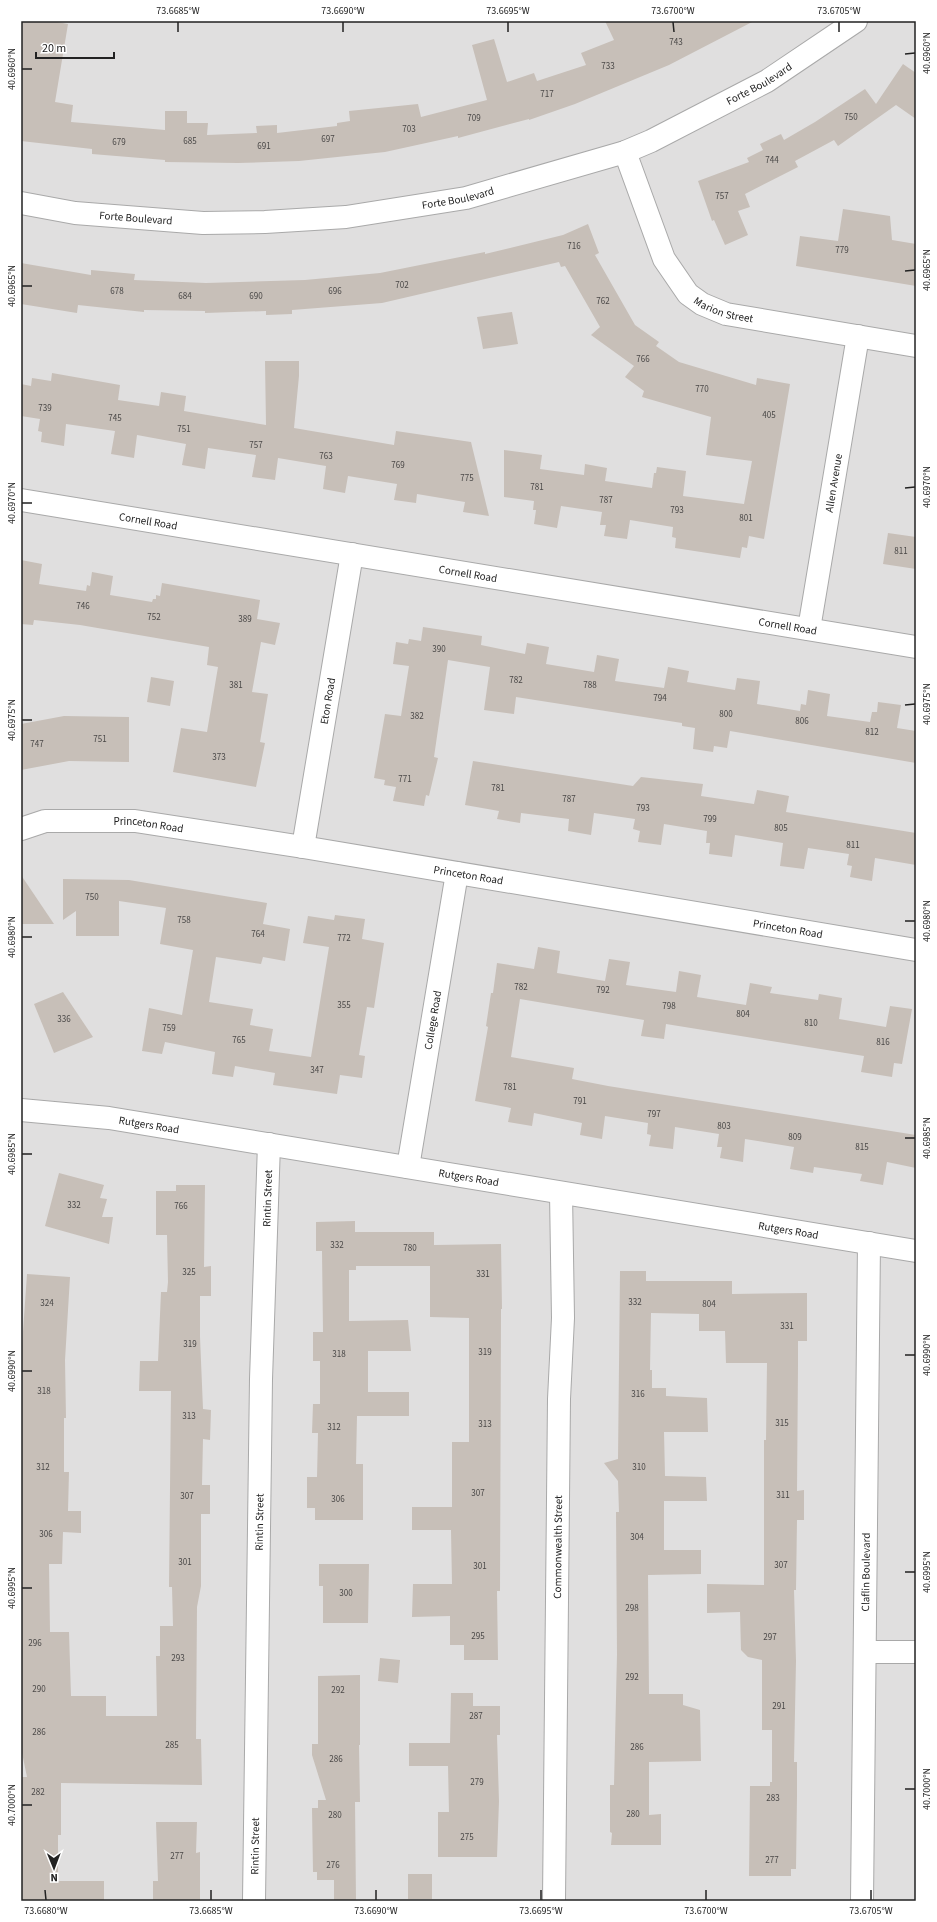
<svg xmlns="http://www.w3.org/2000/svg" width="937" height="1922" viewBox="0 0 937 1922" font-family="'Source Sans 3',sans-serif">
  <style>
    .residential { fill: #e0dfdf }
    .building { fill: #c7bfb8 }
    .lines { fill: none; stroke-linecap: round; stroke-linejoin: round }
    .minor-casing { stroke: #a9a9a9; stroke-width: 24 }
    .minor { stroke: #fff; stroke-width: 22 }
    .ticks { fill: none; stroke: #222; stroke-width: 1.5 }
    .labels { text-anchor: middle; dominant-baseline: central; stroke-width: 3.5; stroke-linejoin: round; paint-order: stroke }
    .number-label { font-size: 9px; fill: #4b4948 }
    .street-label { font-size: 11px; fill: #222; stroke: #fff }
    .neatline { fill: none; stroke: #222; stroke-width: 1.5 }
    .ticks-label { font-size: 10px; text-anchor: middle; fill: #222 }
  </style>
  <rect width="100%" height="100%" fill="#f2efe9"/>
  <rect class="residential" x="21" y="21" width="895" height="1880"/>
  <g class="building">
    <path d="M21,21H52L68,24L55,102L73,105L71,122L165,130V111H187V123H208L207,135L257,133L256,126L277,125V133L337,126V123L350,121L349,111L418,104L421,117L487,100L472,45L494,39L507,82L534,73L537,81L586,65L581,53L614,40L605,21H754L669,65L575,104L529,120V119L458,138V136L385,152L299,161L238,163L165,162V160L92,154V149L21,141Z"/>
    <path d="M903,64L916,73V119L896,105L838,146L834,140L795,161L798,167L745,194L750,207L738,211L748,235L725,245L714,220L712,221L698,181L749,162L747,158L763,150L760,144L781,134L784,140L815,122L865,89L876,104Z"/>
    <path d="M843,209L890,216L892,240L916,244V286L796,266L800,236L838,241Z"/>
    <path d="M588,224L599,253L595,255L635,325L659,342L656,346L679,362L756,385L757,378L790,384L764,539L749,536L747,548L742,547L740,558L675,548L676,538L672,537L673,527L630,520L627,539L604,536L606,525H600L602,512L561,506L557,528L534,524L536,510H533L534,501L504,497V450L542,455L540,469L584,475L585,464L607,468L605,481L652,488L654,473H656L657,467L686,471L683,496L744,504L752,461L706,455L711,417L642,397L644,391L625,377L634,366L591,335L600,327L565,266L561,267L559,262L382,303L292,310V314L266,315V311L205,313V311L144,310V312L78,305L77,313L21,304V263L91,275V270L135,274L134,280L206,283L305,280L380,273L485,252V254L563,235Z"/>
    <path d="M512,312L518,344L483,349L477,317Z"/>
    <path d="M265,361H299V376L294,428L394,445L396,431L471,442L489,516L463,512L465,502L417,494L416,503L394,500L397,484L348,476L345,493L323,489L326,466L278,458L275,480L252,477L256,455L208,448L205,469L182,465L186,444L137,435L134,458L111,454L115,431L66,424L64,446L41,442L42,432L38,431L40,419L21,416V384L31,386L32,378L51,381L52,373L120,385L118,400L159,406L161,392L186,396L184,411L266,425Z"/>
    <path d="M888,533L916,537V569L883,564Z"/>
    <path d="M21,560L42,564L39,584L86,591L87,585L90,586L92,572L113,576L110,595L152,602L153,599H156V595L160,596L162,583L260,600L257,619L280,623L275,645L261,642L252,692L268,694L260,742L265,743L256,787L173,772L181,728L207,732L218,667L207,665L209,647L80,625L34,620L33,625L21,624Z"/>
    <path d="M423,627L482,636L481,645L525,654L527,643L549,647L546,664L594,672L597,655L619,659L615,681L664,688L668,667L689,671L687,682L735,690L737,678L760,681L757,704L800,711L801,704L806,705L808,690L830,694L827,716L870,722L872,712H877L878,702L901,705L897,728L916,731V763L730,731L727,748L714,746L713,752L693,749L695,728L682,726V723L516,697L514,714L484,710L490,667L448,660L434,757L438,758L429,796L426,795L424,806L393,801L396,787L384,785L385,780L374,778L385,714L401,716L409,666L393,664L396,642L408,644L409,639L421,641Z"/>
    <path d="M151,677L174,681L170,706L147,702Z"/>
    <path d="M64,716L129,717V762L69,761L21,770V724Z"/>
    <path d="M473,761L633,786L641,777L703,784L701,796L754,804L757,790L789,796L786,812L916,833V865L875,858L872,881L850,877L852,866L847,865L849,854L808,848L804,869L780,866L783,843L735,835L732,857L709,854L710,843H706L707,831L664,824L661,845L638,842L640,831L633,829L635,819L594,813L591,835L568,831L569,819L521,813L520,823L497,819L499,811L465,805Z"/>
    <path d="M21,875L54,924H21Z"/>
    <path d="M63,879L129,880L267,903L263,924L290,929L285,961L263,957L261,964L216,957L209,1002L253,1009L250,1025L273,1029L269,1051L311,1057L329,947L303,943L308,916L334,920L335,915L365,919L362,939L384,943L374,1008L367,1007L359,1055L365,1056L362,1078L340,1075L337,1094L273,1085L275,1073L235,1066L233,1077L212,1074L215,1052L165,1042L162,1054L142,1051L149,1008L182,1015L193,950L160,944L166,908L119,901V936H76V911L63,920Z"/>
    <path d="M538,947L560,951L557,973L605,981L609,959L630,962L626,985L676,992L679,971L701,975L697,997L746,1005L750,983L772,987L770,993L818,1000L819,994L842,998L839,1019L886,1027L890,1006L912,1009L902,1064L894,1063L892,1077L861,1072L864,1056L666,1024L664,1039L641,1036L644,1020L520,999L511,1057L574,1068L572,1079L608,1086L916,1135V1168L887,1162L883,1185L860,1181L862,1174L814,1167L813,1173L790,1169L794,1147L745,1139L743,1162L720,1158L722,1147H717L719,1134L675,1127L673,1149L649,1146L651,1135L647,1134L648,1123L605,1116L602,1139L580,1135L582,1123L534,1113L532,1126L508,1122L511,1108L475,1101L488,1027L486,1026L491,993H493L497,963L534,969Z"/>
    <path d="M63,992L93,1037L54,1053L34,1004Z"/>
    <path d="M59,1173L104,1185L100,1198L107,1199L102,1217H113L109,1244L45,1226Z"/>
    <path d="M176,1185H205L204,1267L211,1266V1296H200V1337L203,1409L211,1410L210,1440L203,1439L202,1485H210V1514H201V1586L197,1607L196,1739H201L202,1785L61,1783V1835H58V1881H104V1901H21V1777H27L21,1748L22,1346L27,1274L70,1277L65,1360L66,1418H64V1472H69L68,1511H81V1533L63,1532L62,1564H49L50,1632H69L71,1696H106V1716H157L156,1656H160V1626H173L172,1587H169L171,1391H139L140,1361H158L161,1292H167L168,1282L167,1235H156V1191H176Z"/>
    <path d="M355,1221V1232H434V1245L501,1244L502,1309H501L500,1591H497L498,1660H464V1645H450V1616L412,1617L413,1584H452L451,1530H412V1507H452V1442H469V1318L430,1317V1266H356V1270H349V1321L408,1320L411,1351H368V1392H409V1416H357L356,1464H363V1520H315V1508H307V1477H317L318,1433H312L313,1404H320V1361H313V1332H323L322,1251H316V1222Z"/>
    <path d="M620,1271H646V1281H732V1294L807,1293V1341H798V1365L797,1491L804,1490V1520H797L796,1590H794L796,1661L794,1762H797V1796L796,1869H791V1876H749L750,1786H770V1782H772V1730H762V1660L748,1657L741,1650L740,1612L707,1613V1584L764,1585V1440H766L767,1363H726L725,1331H699V1314L651,1313L650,1370H652V1388H666V1396L707,1398L708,1432H664L665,1476L706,1477L707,1501H664V1550H701V1574L648,1575L649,1694H683V1705L700,1710L701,1761L649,1762V1815L661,1814V1845H611L612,1833L610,1832V1785H614L617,1654L616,1512H619L618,1481L604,1463L618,1459Z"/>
    <path d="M319,1564H369L368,1623H323V1586H319Z"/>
    <path d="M380,1658L400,1660L398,1683L378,1681Z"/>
    <path d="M360,1675V1745H359L360,1802H355L356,1901H334V1880H317V1872H313L312,1808H318V1800H326L312,1755V1744H318V1676Z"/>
    <path d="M451,1693H473V1706H500V1735H497L499,1801L497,1857H438V1812H449L448,1766H409V1743H450Z"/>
    <path d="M156,1822H197L196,1853L200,1852V1901H153V1881H158Z"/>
    <rect x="408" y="1874" width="24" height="25"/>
  </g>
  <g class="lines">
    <defs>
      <g id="minor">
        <path id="s1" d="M625,152L664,259L688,294L702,304L726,314L916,346"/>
        <path id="s2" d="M21,203L75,213L203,223L265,222L346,217L466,198L625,152L651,141L767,81L856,21"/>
        <path id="s3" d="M21,500L916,647"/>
        <path id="s4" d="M809,629L858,336"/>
        <path id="s5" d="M21,829L45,821H135L303,847L916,950"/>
        <path id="s6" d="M303,847L352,554"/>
        <path id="s7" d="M21,1110L109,1118L916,1251"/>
        <path id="s8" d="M408,1167L457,873"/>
        <path d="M866,1652H916"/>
        <path id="s9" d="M254,1901L261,1379L269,1144"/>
        <path id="s10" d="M554,1901L559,1399L563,1318L561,1193"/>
        <path id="s11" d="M862,1901L869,1243"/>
      </g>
    </defs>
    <use href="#minor" class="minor-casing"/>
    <use href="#minor" class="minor"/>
  </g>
  <path class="ticks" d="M178,22V32M343,22V32M508,22V32M673,22L674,32M839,22V32M905,54L915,53M22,69H32M905,271L915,270M22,286H32M905,488L915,487M22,503H32M905,705L915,704M22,720H32M905,921H915M22,937H32M905,1138H915M22,1154H32M905,1355H915M22,1371H32M905,1572H915M22,1588H32M905,1789H915M22,1805H32M45,1890L46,1900M211,1890V1900M376,1890V1900M541,1890V1900M706,1890V1900M871,1890V1900"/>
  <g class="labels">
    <g class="number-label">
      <text x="676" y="42">743</text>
      <text x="608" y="66">733</text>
      <text x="547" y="94">717</text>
      <text x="851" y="117">750</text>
      <text x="474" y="118">709</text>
      <text x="409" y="129">703</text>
      <text x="328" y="139">697</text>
      <text x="190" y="141">685</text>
      <text x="119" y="142">679</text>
      <text x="264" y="146">691</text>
      <text x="772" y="160">744</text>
      <text x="722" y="196">757</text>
      <text x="574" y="246">716</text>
      <text x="842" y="250">779</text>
      <text x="402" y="285">702</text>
      <text x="117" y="291">678</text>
      <text x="335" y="291">696</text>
      <text x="185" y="296">684</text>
      <text x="256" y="296">690</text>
      <text x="603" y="301">762</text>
      <text x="643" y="359">766</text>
      <text x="702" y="389">770</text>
      <text x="45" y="408">739</text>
      <text x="769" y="415">405</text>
      <text x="115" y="418">745</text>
      <text x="184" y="429">751</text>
      <text x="256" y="445">757</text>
      <text x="326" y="456">763</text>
      <text x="398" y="465">769</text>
      <text x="467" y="478">775</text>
      <text x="537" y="487">781</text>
      <text x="606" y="500">787</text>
      <text x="677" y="510">793</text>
      <text x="746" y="518">801</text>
      <text x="901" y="551">811</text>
      <text x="83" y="606">746</text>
      <text x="154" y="617">752</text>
      <text x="245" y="619">389</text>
      <text x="439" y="649">390</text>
      <text x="516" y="680">782</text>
      <text x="236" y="685">381</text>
      <text x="590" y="685">788</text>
      <text x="660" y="698">794</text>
      <text x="726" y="714">800</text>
      <text x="417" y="716">382</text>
      <text x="802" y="721">806</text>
      <text x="872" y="732">812</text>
      <text x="100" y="739">751</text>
      <text x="37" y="744">747</text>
      <text x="219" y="757">373</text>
      <text x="405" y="779">771</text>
      <text x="498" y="788">781</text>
      <text x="569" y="799">787</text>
      <text x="643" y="808">793</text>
      <text x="710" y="819">799</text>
      <text x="781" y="828">805</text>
      <text x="853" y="845">811</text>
      <text x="92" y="897">750</text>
      <text x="184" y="920">758</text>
      <text x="258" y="934">764</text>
      <text x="344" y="938">772</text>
      <text x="521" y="987">782</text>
      <text x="603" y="990">792</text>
      <text x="344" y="1005">355</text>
      <text x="669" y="1006">798</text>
      <text x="743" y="1014">804</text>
      <text x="64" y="1019">336</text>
      <text x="811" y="1023">810</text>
      <text x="169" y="1028">759</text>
      <text x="239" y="1040">765</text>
      <text x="883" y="1042">816</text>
      <text x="317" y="1070">347</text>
      <text x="510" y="1087">781</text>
      <text x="580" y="1101">791</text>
      <text x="654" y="1114">797</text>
      <text x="724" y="1126">803</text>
      <text x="795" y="1137">809</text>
      <text x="862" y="1147">815</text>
      <text x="74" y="1205">332</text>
      <text x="181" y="1206">766</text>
      <text x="337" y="1245">332</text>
      <text x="410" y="1248">780</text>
      <text x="189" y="1272">325</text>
      <text x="483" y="1274">331</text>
      <text x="635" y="1302">332</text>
      <text x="47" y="1303">324</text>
      <text x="709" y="1304">804</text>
      <text x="787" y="1326">331</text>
      <text x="190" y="1344">319</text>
      <text x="485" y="1352">319</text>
      <text x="339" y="1354">318</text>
      <text x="44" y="1391">318</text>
      <text x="638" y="1394">316</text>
      <text x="189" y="1416">313</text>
      <text x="782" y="1423">315</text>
      <text x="485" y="1424">313</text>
      <text x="334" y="1427">312</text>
      <text x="43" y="1467">312</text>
      <text x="639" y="1467">310</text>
      <text x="478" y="1493">307</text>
      <text x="783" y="1495">311</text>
      <text x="187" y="1496">307</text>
      <text x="338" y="1499">306</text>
      <text x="46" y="1534">306</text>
      <text x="637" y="1537">304</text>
      <text x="185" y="1562">301</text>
      <text x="781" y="1565">307</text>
      <text x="480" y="1566">301</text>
      <text x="346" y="1593">300</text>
      <text x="632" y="1608">298</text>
      <text x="478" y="1636">295</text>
      <text x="770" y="1637">297</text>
      <text x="35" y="1643">296</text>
      <text x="178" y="1658">293</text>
      <text x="632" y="1677">292</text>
      <text x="39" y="1689">290</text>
      <text x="338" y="1690">292</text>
      <text x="779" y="1706">291</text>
      <text x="476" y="1716">287</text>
      <text x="39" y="1732">286</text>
      <text x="172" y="1745">285</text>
      <text x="637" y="1747">286</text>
      <text x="336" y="1759">286</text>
      <text x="477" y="1782">279</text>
      <text x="38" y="1792">282</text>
      <text x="773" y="1798">283</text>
      <text x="633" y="1814">280</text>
      <text x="335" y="1815">280</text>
      <text x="467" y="1837">275</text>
      <text x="177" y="1856">277</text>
      <text x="772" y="1860">277</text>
      <text x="333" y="1865">276</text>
    </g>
    <g class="street-label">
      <text stroke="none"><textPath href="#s2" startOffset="764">Forte Boulevard</textPath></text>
      <text stroke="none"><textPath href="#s2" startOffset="440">Forte Boulevard</textPath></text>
      <text stroke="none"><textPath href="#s2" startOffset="116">Forte Boulevard</textPath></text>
      <text stroke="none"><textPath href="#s1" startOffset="196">Marion Street</textPath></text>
      <text stroke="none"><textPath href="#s4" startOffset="148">Allen Avenue</textPath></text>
      <text stroke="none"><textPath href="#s3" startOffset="129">Cornell Road</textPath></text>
      <text stroke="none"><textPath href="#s3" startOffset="453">Cornell Road</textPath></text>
      <text stroke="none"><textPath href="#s3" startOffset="777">Cornell Road</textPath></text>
      <text stroke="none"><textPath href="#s6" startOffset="148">Eton Road</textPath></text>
      <text stroke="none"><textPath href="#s5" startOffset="129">Princeton Road</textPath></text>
      <text stroke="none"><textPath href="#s5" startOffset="453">Princeton Road</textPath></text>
      <text stroke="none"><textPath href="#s5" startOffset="777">Princeton Road</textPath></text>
      <text stroke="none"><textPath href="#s8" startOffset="149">College Road</textPath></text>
      <text stroke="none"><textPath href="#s7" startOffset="129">Rutgers Road</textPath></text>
      <text stroke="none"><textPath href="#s7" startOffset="453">Rutgers Road</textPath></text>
      <text stroke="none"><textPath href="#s9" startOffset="703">Rintin Street</textPath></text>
      <text stroke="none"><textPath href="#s7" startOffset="777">Rutgers Road</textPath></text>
      <text stroke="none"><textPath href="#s9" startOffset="379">Rintin Street</textPath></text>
      <text stroke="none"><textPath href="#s10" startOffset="354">Commonwealth Street</textPath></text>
      <text stroke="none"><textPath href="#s11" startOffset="329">Claflin Boulevard</textPath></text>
      <text stroke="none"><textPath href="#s9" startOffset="55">Rintin Street</textPath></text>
    </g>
  </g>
  <rect width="937" height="1922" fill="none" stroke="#ffffff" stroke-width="44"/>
  <g transform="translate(54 1868) rotate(179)" stroke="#ffffff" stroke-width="3" paint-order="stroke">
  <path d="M0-3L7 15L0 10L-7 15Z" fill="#222222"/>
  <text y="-6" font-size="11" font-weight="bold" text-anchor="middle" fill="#222222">N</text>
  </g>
  <path d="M36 52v6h78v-6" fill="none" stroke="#222222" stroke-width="2"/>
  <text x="42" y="52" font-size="12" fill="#222222" stroke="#ffffff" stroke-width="3" paint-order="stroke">20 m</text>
  <rect x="22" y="22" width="893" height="1878" class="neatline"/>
  <g class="ticks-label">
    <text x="178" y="14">73.6685°W</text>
    <text x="343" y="14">73.6690°W</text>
    <text x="508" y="14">73.6695°W</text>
    <text x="673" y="14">73.6700°W</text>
    <text x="839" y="14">73.6705°W</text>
    <text transform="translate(926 53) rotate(-90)" y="4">40.6960°N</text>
    <text transform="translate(11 69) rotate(-90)" y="4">40.6960°N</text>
    <text transform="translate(926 270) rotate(-90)" y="4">40.6965°N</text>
    <text transform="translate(11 286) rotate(-90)" y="4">40.6965°N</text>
    <text transform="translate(926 487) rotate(-90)" y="4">40.6970°N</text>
    <text transform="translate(11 503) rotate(-90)" y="4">40.6970°N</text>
    <text transform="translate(926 704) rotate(-90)" y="4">40.6975°N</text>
    <text transform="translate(11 720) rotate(-90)" y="4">40.6975°N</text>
    <text transform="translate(926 921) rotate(-90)" y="4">40.6980°N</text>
    <text transform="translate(11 937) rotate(-90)" y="4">40.6980°N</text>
    <text transform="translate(926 1138) rotate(-90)" y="4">40.6985°N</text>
    <text transform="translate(11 1154) rotate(-90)" y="4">40.6985°N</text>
    <text transform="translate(926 1355) rotate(-90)" y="4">40.6990°N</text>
    <text transform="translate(11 1371) rotate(-90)" y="4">40.6990°N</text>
    <text transform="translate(926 1572) rotate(-90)" y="4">40.6995°N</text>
    <text transform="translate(11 1588) rotate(-90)" y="4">40.6995°N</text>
    <text transform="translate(926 1789) rotate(-90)" y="4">40.7000°N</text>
    <text transform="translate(11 1805) rotate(-90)" y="4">40.7000°N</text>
    <text x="46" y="1914">73.6680°W</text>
    <text x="211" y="1914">73.6685°W</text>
    <text x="376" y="1914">73.6690°W</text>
    <text x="541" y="1914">73.6695°W</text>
    <text x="706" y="1914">73.6700°W</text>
    <text x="871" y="1914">73.6705°W</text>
  </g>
</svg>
